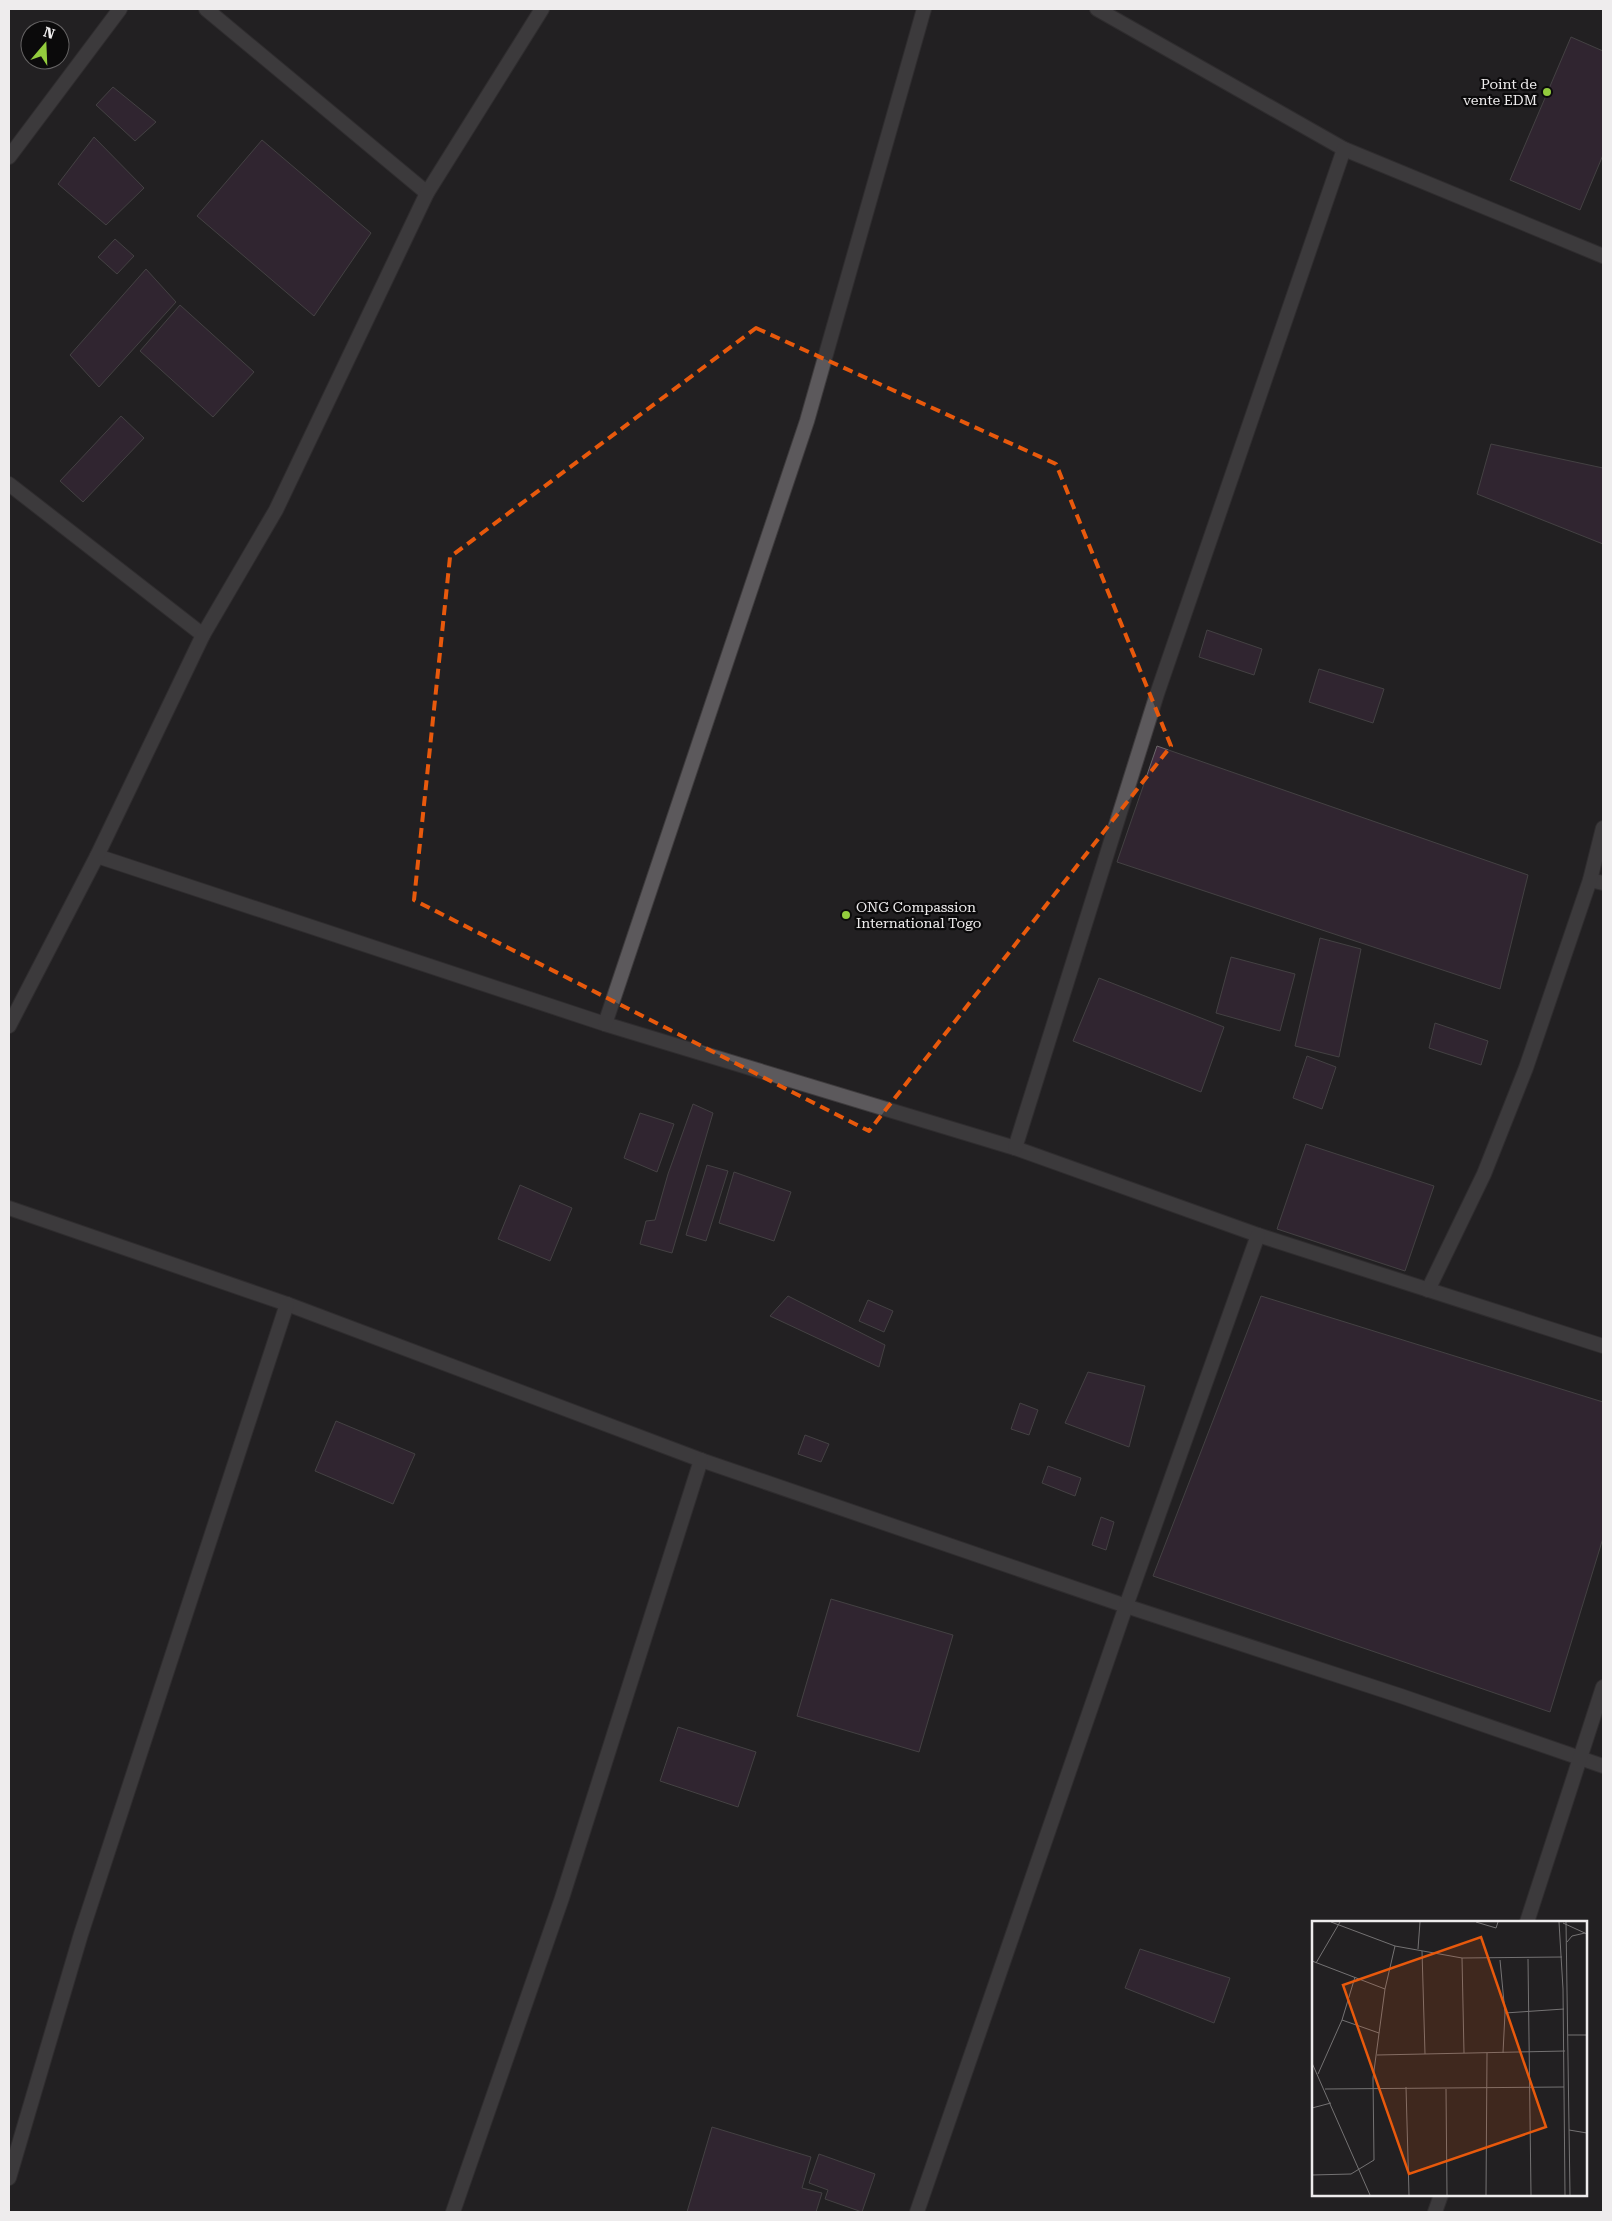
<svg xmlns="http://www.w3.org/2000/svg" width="1612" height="2221" viewBox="0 0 1612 2221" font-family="'Roboto Serif',serif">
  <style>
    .building { fill: #422c40; stroke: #6b686a }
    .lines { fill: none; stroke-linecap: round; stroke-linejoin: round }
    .minor-casing { stroke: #3e3b3d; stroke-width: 16 }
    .minor { stroke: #5c595c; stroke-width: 14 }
    .marked { fill: none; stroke: #e8590c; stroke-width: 4; stroke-dasharray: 10 6; stroke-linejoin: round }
    .poi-dot { fill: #93cc3d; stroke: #0b0a0b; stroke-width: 2 }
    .labels { text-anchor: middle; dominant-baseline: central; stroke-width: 4.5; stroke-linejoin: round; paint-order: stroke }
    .poi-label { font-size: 14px; fill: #eeeced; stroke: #0b0a0b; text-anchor: end }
    .inset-road { fill: none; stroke: #747273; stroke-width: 1 }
    .view { fill: #e8590c; fill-opacity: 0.15; stroke: #e8590c; stroke-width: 2.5 }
    .inset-edge { fill: none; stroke: #eeeced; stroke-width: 2.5 }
  </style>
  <rect width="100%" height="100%" fill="#222022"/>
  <g class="building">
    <path d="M1571,37L1603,51V155L1580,210L1510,180Z"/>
    <path d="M113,87L156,122L135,141L96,105Z"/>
    <path d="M94,137L144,188L106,225L58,184Z"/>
    <path d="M262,140L371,233L314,316L197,216Z"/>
    <path d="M115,239L134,256L117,274L98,257Z"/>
    <path d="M146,269L176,302L99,387L70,355Z"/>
    <path d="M180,305L254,372L213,417L140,351Z"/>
    <path d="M121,416L144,438L83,502L60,481Z"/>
    <path d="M1491,444L1603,468V544L1477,494Z"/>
    <path d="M1207,630L1262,649L1254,675L1199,657Z"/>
    <path d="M1319,669L1384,689L1373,723L1309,702Z"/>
    <path d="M1157,746L1528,875L1500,989L1117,862Z"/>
    <path d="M1320,938L1361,949L1339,1057L1295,1046Z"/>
    <path d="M1231,957L1295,974L1280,1031L1216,1013Z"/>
    <path d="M1099,978L1224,1027L1201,1092L1073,1041Z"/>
    <path d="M1435,1023L1488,1041L1481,1065L1429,1048Z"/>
    <path d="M1307,1056L1336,1067L1322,1109L1293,1098Z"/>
    <path d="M693,1104L713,1113L672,1253L640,1244L646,1221L655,1220L668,1174Z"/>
    <path d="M640,1113L674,1124L657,1172L624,1158Z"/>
    <path d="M1306,1144L1434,1186L1405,1271L1277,1229Z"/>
    <path d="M707,1165L728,1171L706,1241L686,1235Z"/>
    <path d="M734,1172L791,1192L774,1241L719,1223Z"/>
    <path d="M520,1185L572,1208L550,1261L498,1239Z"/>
    <path d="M788,1296L885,1345L879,1367L770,1316Z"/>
    <path d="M1261,1296L1603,1402V1538L1550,1712L1153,1576Z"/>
    <path d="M868,1300L893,1311L884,1332L859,1321Z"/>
    <path d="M1088,1372L1145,1386L1129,1447L1065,1423Z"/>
    <path d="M1020,1403L1038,1410L1029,1435L1011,1429Z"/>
    <path d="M336,1421L415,1454L393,1504L315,1471Z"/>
    <path d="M805,1435L829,1444L821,1462L798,1454Z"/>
    <path d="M1048,1466L1081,1478L1075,1496L1042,1483Z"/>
    <path d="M1101,1517L1114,1522L1106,1550L1092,1545Z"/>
    <path d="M831,1599L953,1635L919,1752L797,1716Z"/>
    <path d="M678,1727L756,1752L738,1807L660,1781Z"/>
    <path d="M1140,1949L1230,1978L1214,2023L1125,1988Z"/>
    <path d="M712,2127L811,2157L802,2188L822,2193L816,2212H687Z"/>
    <path d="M819,2154L875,2174L862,2212L825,2199L828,2190L809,2183Z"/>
  </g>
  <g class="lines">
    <defs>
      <g id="minor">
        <path d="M206,9L427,193"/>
        <path d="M1097,9L1344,149L1603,256"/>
        <path d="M9,157L120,9"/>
        <path d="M9,484L203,635"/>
        <path d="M97,856L605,1024L1015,1148L1258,1235L1603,1346"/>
        <path d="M1590,880L1603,883"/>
        <path d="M605,1024L807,421L924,9"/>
        <path d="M9,1026L97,856L203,635L276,510L427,193L542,9"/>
        <path d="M1015,1148L1157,694L1344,149"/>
        <path d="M9,1208L287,1304L701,1460L1126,1606L1401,1696L1603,1766"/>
        <path d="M1428,1290L1484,1174L1526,1068L1590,880L1603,828"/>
        <path d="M1527,1922L1603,1687"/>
        <path d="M9,2178L81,1934L287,1304"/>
        <path d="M453,2212L562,1898L701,1460"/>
        <path d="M917,2212L1126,1606L1258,1235"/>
        <path d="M1435,2212L1441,2195"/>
      </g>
    </defs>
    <use href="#minor" class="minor-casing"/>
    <use href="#minor" class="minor"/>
  </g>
  <path d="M0 0H1612V2221H0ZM756,328L1056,464L1171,746L869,1131L414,900L450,557Z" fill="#222022" fill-opacity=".55" fill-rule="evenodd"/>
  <path class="marked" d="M756,328L1056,464L1171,746L869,1131L414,900L450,557Z"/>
  <g class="poi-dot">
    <circle cx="1547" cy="92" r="5"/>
    <circle cx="846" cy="915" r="5"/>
  </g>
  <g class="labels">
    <g class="poi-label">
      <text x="1537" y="84">Point de<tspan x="1537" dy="16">vente EDM</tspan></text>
      <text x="856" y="907" text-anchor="start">ONG Compassion<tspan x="856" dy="16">International Togo</tspan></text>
    </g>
  </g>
  <g transform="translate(1312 1921)">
    <rect width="275" height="275" fill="#222022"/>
    <path class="inset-road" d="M19,1L83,25L150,37L250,36M164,1L184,7L186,1M247,1L251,68L253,274M254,1L258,274M251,2L275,13M255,21L260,15L273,12M106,28L108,1M110,30L113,133M150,37L152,132M216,38L219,274M188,39L193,92L191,132M0,40L73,68M4,42L28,1M193,92L252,88M30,99L67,112M256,114H275M65,134L253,130M0,142L58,274M6,153L30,99L43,56M94,166L97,274M13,168L252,166M134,168L135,274M0,187L19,182M257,209L275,212M0,254L39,253L62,239L61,157L73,68L83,25M174,274L175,132"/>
    <path class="view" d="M169,16L234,206L97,253L31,64Z"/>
    <rect width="275" height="275" class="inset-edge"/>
  </g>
  <rect width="1612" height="2221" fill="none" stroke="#eeeced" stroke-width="20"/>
  <g transform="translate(45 45) rotate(19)"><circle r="24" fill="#0b0a0b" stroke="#666465"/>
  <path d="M0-4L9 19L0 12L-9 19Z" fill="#93cc3d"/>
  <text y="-8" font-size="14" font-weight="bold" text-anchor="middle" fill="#eeeced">N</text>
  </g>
</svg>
